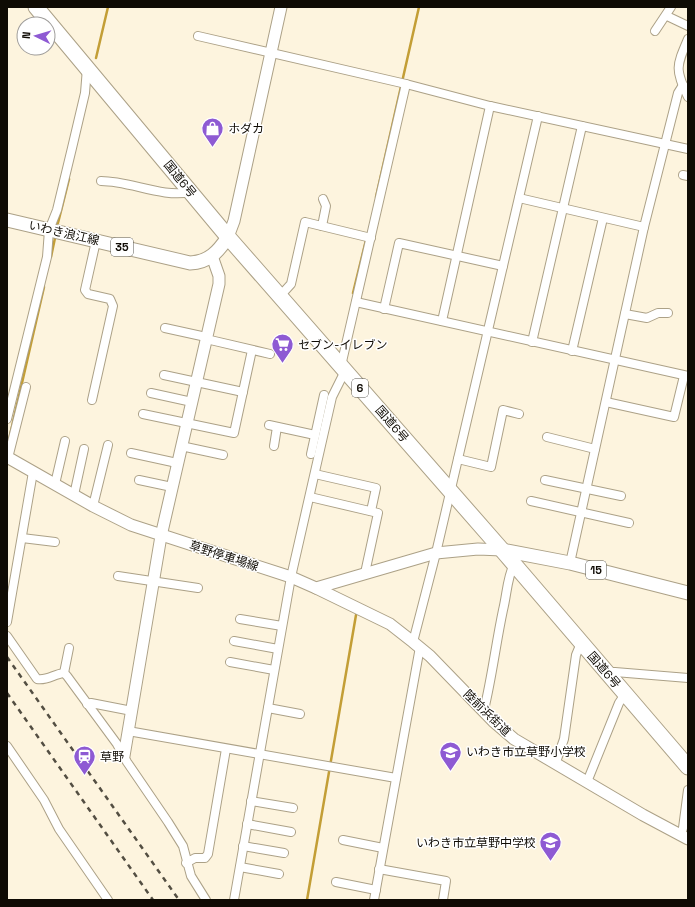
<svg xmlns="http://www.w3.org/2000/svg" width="695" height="907" viewBox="0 0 695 907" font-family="'Space Grotesk','Noto Sans JP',sans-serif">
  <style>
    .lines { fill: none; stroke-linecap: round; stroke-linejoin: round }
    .stream { stroke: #c39e36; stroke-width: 2.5 }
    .street-casing { stroke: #aca187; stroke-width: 10 }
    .secondary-casing { stroke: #aca187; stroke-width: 13 }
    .primary-casing { stroke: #aca187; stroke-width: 15 }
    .highway-casing { stroke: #aca187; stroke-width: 17 }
    .street { stroke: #fff; stroke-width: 8 }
    .secondary { stroke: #fff; stroke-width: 11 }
    .primary { stroke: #fff; stroke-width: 13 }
    .highway { stroke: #fff; stroke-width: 15 }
    .rail { stroke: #534e42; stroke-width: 2.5; stroke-dasharray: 5 5; stroke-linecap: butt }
    .labels { text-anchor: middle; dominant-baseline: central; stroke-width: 3; stroke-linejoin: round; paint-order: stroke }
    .shield { fill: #fff; stroke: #57544f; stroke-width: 1 }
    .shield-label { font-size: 11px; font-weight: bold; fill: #0f0b04 }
    .poi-label { font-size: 12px; fill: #0f0b04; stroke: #fff; text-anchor: start }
    .street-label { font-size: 12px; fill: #0f0b04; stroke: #fff }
  </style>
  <rect width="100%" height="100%" fill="#fdf4de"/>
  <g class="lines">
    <g class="stream">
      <path d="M96,58L108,7"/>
      <path d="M376,197L419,7"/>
      <path d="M58,223L69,179"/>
      <path d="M51,257L55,238"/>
      <path d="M353,293L366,240"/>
      <path d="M8,444L44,287"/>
      <path d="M307,900L356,615"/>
    </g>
    <defs>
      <g id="street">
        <path d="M667,16L688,26"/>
        <path d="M655,31L671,7"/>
        <path d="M198,36L406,84L490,106L688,149"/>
        <path d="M688,39C676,67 675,69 688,97"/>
        <path d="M683,175L688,176"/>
        <path d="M101,181C131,181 161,198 191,192"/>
        <path d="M519,198L644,227"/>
        <path d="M322,226L326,206L323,199"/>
        <path d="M280,296L291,284L305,222L371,238"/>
        <path d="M356,302L688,376"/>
        <path d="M384,309L399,243L503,266"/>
        <path d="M625,314L647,318L658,313H668"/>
        <path d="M442,321L490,106"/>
        <path d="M165,328L206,337"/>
        <path d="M206,339L270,354"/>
        <path d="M532,342L582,126"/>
        <path d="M572,351L603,218"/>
        <path d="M341,366L406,84"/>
        <path d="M164,375L243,392"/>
        <path d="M151,393L192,402"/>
        <path d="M92,400L113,306L110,299L88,294L85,290L96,241"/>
        <path d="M606,402L674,417L684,376"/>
        <path d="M143,414L234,433L252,350"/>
        <path d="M7,419L47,257L49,230L57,210L72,148L85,93L87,68"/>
        <path d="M269,425L315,435"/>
        <path d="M547,437L595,449"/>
        <path d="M181,446L223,455"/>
        <path d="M274,446L277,427"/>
        <path d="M131,453L177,463"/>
        <path d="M311,454L324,395"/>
        <path d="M8,458L26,387"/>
        <path d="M458,459L491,467L503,410L519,414"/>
        <path d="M315,474L376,488L371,511"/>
        <path d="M139,480L172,487"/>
        <path d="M545,480L621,496"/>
        <path d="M55,484L65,441"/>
        <path d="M74,495L84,449"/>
        <path d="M310,497L378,513L365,573"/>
        <path d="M531,501L629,523"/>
        <path d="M93,506L108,445"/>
        <path d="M22,538L55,542"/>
        <path d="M570,563L644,227L678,93L683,85"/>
        <path d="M118,576L198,588"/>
        <path d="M240,619L282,626"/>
        <path d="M7,622L33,472"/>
        <path d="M7,636L37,679C47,681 54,674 64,673L67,676L117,744L127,762L168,822L183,846L191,876L206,900"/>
        <path d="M234,641L278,649"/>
        <path d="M413,642L436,553L538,116"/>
        <path d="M230,662L274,670"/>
        <path d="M606,672H615L688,678"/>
        <path d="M64,673L69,648"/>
        <path d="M87,704L91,703L132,711"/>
        <path d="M268,708L300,714"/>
        <path d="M484,710C492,677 496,643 503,610C507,594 507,578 514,564"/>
        <path d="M128,731L396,778"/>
        <path d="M7,746L44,800L59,829L108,900"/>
        <path d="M556,762L564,739L576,655L581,643"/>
        <path d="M587,782L619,703L625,694"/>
        <path d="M251,801L293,808"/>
        <path d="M247,824L291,832"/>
        <path d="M681,834L683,828L688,790"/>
        <path d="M343,840L383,848"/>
        <path d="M243,846L284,853"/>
        <path d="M186,863L195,858H205L208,854L226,749"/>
        <path d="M240,867L279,874"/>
        <path d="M379,869L446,881L443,900"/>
        <path d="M336,882L376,890"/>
        <path d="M234,900L291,577L332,397L345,371"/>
        <path d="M374,900L420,647"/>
      </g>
      <g id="secondary">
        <path d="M228,237L234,221L281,7"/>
        <path d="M7,457L93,506L131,525L291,577L316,588L436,553L478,549L502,550"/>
        <path d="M316,588L390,624L413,642L430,656L493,721L514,739L643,815L688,839"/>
        <path d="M124,756L161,536L219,284V276L212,256"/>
      </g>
      <g id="primary">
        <path d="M7,220L190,263C209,262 218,252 228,237"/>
        <path d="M502,550L570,563L688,593"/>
      </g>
      <path id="highway" d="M36,7L228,237L502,550L688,767"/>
    </defs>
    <use href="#street" class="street-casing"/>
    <use href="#secondary" class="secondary-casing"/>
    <use href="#primary" class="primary-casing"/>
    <use href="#highway" class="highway-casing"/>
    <use href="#street" class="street"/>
    <use href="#secondary" class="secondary"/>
    <use href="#primary" class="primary"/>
    <use href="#highway" class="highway"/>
    <g class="rail">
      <path d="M7,657L179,900"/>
      <path d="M7,693L153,900"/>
    </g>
  </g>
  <defs>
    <symbol id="shop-pin" viewBox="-11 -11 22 30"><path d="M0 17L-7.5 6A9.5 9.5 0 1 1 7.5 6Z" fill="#8e5ad3" stroke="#fff"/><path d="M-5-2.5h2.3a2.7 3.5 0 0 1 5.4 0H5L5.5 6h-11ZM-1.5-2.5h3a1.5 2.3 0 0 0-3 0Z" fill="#fff"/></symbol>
    <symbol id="supermarket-pin" viewBox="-11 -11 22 30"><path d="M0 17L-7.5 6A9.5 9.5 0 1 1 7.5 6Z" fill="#8e5ad3" stroke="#fff"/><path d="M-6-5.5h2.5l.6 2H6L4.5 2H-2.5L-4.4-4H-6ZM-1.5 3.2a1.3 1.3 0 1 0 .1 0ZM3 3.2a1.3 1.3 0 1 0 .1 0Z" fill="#fff"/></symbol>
    <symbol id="school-pin" viewBox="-11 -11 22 30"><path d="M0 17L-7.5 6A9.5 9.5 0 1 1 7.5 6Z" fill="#8e5ad3" stroke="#fff"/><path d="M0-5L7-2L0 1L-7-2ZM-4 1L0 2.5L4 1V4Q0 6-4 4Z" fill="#fff"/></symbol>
    <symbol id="station-pin" viewBox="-11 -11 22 30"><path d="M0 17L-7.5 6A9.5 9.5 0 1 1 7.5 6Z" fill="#8e5ad3" stroke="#fff"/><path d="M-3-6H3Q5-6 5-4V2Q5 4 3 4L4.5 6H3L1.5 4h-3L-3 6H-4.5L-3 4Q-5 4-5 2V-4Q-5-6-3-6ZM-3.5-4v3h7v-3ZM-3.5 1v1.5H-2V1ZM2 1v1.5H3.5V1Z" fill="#fff"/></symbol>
  </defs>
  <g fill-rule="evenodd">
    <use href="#shop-pin" x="200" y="116" width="25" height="34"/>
    <use href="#supermarket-pin" x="270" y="332" width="25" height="34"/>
    <use href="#school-pin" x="438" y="740" width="25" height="34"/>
    <use href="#station-pin" x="72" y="744" width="25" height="34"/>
    <use href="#school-pin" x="538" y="830" width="25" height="34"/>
  </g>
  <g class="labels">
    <g class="shield">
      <rect x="111" y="238" width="22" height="18" rx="3"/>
      <rect x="352" y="379" width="16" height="18" rx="3"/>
      <rect x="586" y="561" width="20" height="18" rx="3"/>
    </g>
    <g class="shield-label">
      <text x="122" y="247">35</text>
      <text x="360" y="388">6</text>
      <text x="596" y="570">15</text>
    </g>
    <g class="poi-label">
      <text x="228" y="129">ホダカ</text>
      <text x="298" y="345">セブン-イレブン</text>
      <text x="466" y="752">いわき市立草野小学校</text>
      <text x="100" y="757">草野</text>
      <text x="536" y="843" text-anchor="end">いわき市立草野中学校</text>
    </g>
    <g class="street-label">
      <text transform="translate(180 179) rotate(51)">国道6号</text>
      <text transform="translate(64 233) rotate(13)">いわき浪江線</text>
      <text transform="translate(392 424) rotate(49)">国道6号</text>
      <text transform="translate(224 556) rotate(18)">草野停車場線</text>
      <text transform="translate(604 670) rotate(49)">国道6号</text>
      <text transform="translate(487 713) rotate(44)">陸前浜街道</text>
    </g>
  </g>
  <rect width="695" height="907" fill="none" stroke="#0f0b04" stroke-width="16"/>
  <g transform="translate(36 36) rotate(275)"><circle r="19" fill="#ffffff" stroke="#9f9d9b"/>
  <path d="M0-3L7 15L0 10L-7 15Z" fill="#8e5ad3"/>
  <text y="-6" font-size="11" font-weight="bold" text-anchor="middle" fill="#0f0b04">N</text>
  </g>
</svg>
